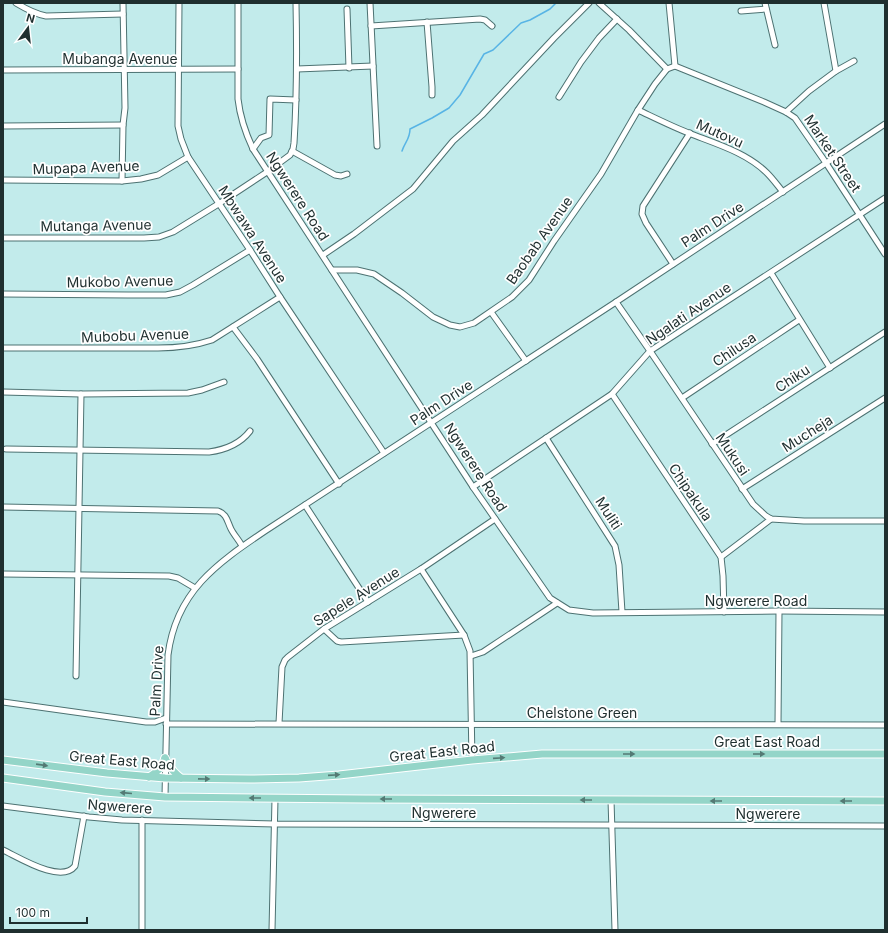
<svg xmlns="http://www.w3.org/2000/svg" width="888" height="933" viewBox="0 0 888 933" font-family="Inter,sans-serif">
  <style>
    .lines { fill: none; stroke-linecap: round; stroke-linejoin: round }
    .stream { stroke: #58b4e5; stroke-width: 1.5 }
    .minor-casing { stroke: #4d7272; stroke-width: 7 }
    .major-casing { stroke: #fff; stroke-width: 9 }
    .minor { stroke: #fff; stroke-width: 5 }
    .major { stroke: #94d5c8; stroke-width: 7 }
    .oneway { fill: #547a74 }
    .labels { text-anchor: middle; dominant-baseline: central; stroke-width: 3.5; stroke-linejoin: round; paint-order: stroke }
    .street-label { font-size: 14px; fill: #1f2f2f; stroke: #fff }
  </style>
  <rect width="100%" height="100%" fill="#c2ebeb"/>
  <g class="lines">
    <path class="stream" d="M402,151C405,142 410,139 410,129L432,118L449,108L460,95L484,54L493,50L521,23L530,20L550,9L556,3"/>
    <defs>
      <g id="minor">
        <path d="M16,3C26,9 35,14 46,16L123,14"/>
        <path d="M179,3L178,126L181,139L188,157L250,250L280,297L384,453"/>
        <path d="M238,3V99C240,117 245,132 253,149L473,487L550,598L569,610L593,613L779,611L885,612"/>
        <path d="M370,3L377,146"/>
        <path d="M599,3L629,30L667,69"/>
        <path d="M669,3L675,66"/>
        <path d="M765,3L775,45"/>
        <path d="M347,9L349,68"/>
        <path d="M741,11L766,9"/>
        <path d="M427,22L432,87V95"/>
        <path d="M371,26L480,19L485,20L492,26"/>
        <path d="M297,69L373,66"/>
        <path d="M3,70L238,69"/>
        <path d="M836,71L854,61"/>
        <path d="M559,97L581,62L599,38L617,19"/>
        <path d="M638,110C655,118 673,127 691,134C717,144 747,153 767,173C773,179 778,186 783,192"/>
        <path d="M786,112L809,91L836,71L824,3"/>
        <path d="M3,126L123,125"/>
        <path d="M253,149L261,138L269,135L270,99L296,100"/>
        <path d="M292,151L335,175L341,176L347,174"/>
        <path d="M3,180L122,181L141,179L158,175L188,157"/>
        <path d="M122,181L123,125L125,108L123,3"/>
        <path d="M3,238H144L159,237L173,232L220,203L267,172L290,155L293,149L294,143C297,96 297,50 296,3"/>
        <path d="M323,255L354,234L413,189L453,141L482,115L554,38L589,3"/>
        <path d="M673,264L646,223L642,214L643,206L690,133"/>
        <path d="M332,270H357L374,274L402,293L433,317L450,325L460,327L474,323L512,297L529,280L554,241L601,174L638,110L655,84L667,69L675,66L764,102L786,112L795,118L826,163L885,254"/>
        <path d="M771,273L830,368"/>
        <path d="M3,294L128,295H166L180,292L193,285L250,250"/>
        <path d="M616,302L650,351L753,504L766,516L771,519L804,521H885"/>
        <path d="M491,312L526,361"/>
        <path d="M233,327L257,359L339,484"/>
        <path d="M3,348H158C177,348 194,346 212,340L280,297"/>
        <path d="M3,392L81,394L188,393L202,390L224,382"/>
        <path d="M612,394L721,557L723,576L724,612"/>
        <path d="M682,398L799,320"/>
        <path d="M546,438L615,546L619,565L622,612"/>
        <path d="M712,444L885,332"/>
        <path d="M6,449L209,452C224,450 240,444 250,431"/>
        <path d="M473,487L612,394L650,351L885,198"/>
        <path d="M742,489L885,398"/>
        <path d="M305,505L368,602"/>
        <path d="M3,507L218,511C227,514 227,521 231,529C234,535 239,540 242,546"/>
        <path d="M721,557L771,519"/>
        <path d="M421,569L464,635L470,651L472,760"/>
        <path d="M3,574L169,576L178,578L195,588"/>
        <path d="M324,629L337,641L341,642L464,635"/>
        <path d="M471,656L483,652L557,603"/>
        <path d="M76,676L81,394"/>
        <path d="M3,702L146,722H155L166,718"/>
        <path d="M279,723L282,667L285,660L288,657L324,629L421,569L495,519"/>
        <path d="M166,724L885,725"/>
        <path d="M778,724L779,611"/>
        <path d="M165,797L168,655C176,592 216,564 265,531L616,302L885,124"/>
        <path d="M611,800L615,930"/>
        <path d="M3,806L89,817L122,820L275,824L885,826"/>
        <path d="M142,820V930"/>
        <path d="M3,850C20,858 61,884 75,866L84,816"/>
        <path d="M272,930L275,799"/>
      </g>
      <g id="major">
        <path d="M165,758C169,767 173,772 181,778"/>
        <path d="M3,760L107,773L165,778L250,779L299,778L339,775L472,760L542,754H885"/>
        <path d="M149,777C158,772 162,767 165,758"/>
        <path d="M3,778L105,792L165,797L364,799L885,801"/>
      </g>
    </defs>
    <use href="#minor" class="minor-casing"/>
    <use href="#major" class="major-casing"/>
    <use href="#minor" class="minor"/>
    <use href="#major" class="major"/>
  </g>
  <defs><path id="oneway-solid" d="M-6-.8H1V-3.2L6.5 0L1 3.2V.8H-6Z"/></defs>
  <g class="oneway">
    <use href="#oneway-solid" transform="translate(629 754)"/>
    <use href="#oneway-solid" transform="translate(759 754)"/>
    <use href="#oneway-solid" transform="translate(499 758) rotate(-4)"/>
    <use href="#oneway-solid" transform="translate(42 765) rotate(8)"/>
    <use href="#oneway-solid" transform="translate(334 775) rotate(-4)"/>
    <use href="#oneway-solid" transform="translate(204 779) rotate(1)"/>
    <use href="#oneway-solid" transform="translate(126 793) rotate(-175)"/>
    <use href="#oneway-solid" transform="translate(255 798) rotate(-180)"/>
    <use href="#oneway-solid" transform="translate(386 799) rotate(-180)"/>
    <use href="#oneway-solid" transform="translate(586 800) rotate(-180)"/>
    <use href="#oneway-solid" transform="translate(716 801) rotate(-180)"/>
    <use href="#oneway-solid" transform="translate(846 801) rotate(180)"/>
  </g>
  <g class="labels">
    <g class="street-label">
      <text x="120" y="58">Mubanga Avenue</text>
      <text transform="translate(720 133) rotate(24)">Mutovu</text>
      <text transform="translate(833 153) rotate(56)">Market Street</text>
      <text transform="translate(86 167) rotate(-2)">Mupapa Avenue</text>
      <text transform="translate(298 196) rotate(57)">Ngwerere Road</text>
      <text transform="translate(712 224) rotate(-33)">Palm Drive</text>
      <text transform="translate(96 225) rotate(-1)">Mutanga Avenue</text>
      <text transform="translate(253 234) rotate(57)">Mbwawa Avenue</text>
      <text transform="translate(539 240) rotate(-55)">Baobab Avenue</text>
      <text transform="translate(120 281) rotate(-1)">Mukobo Avenue</text>
      <text transform="translate(688 313) rotate(-34)">Ngalati Avenue</text>
      <text transform="translate(135 335) rotate(-2)">Mubobu Avenue</text>
      <text transform="translate(734 349) rotate(-34)">Chilusa</text>
      <text transform="translate(792 378) rotate(-33)">Chiku</text>
      <text transform="translate(441 402) rotate(-33)">Palm Drive</text>
      <text transform="translate(807 433) rotate(-32)">Mucheja</text>
      <text transform="translate(733 454) rotate(56)">Mukusi</text>
      <text transform="translate(476 467) rotate(57)">Ngwerere Road</text>
      <text transform="translate(691 492) rotate(56)">Chipakula</text>
      <text transform="translate(609 513) rotate(57)">Muliti</text>
      <text transform="translate(356 596) rotate(-32)">Sapele Avenue</text>
      <text x="756" y="600">Ngwerere Road</text>
      <text transform="translate(156 681) rotate(-87)">Palm Drive</text>
      <text x="582" y="712">Chelstone Green</text>
      <text x="767" y="741">Great East Road</text>
      <text transform="translate(442 751) rotate(-6)">Great East Road</text>
      <text transform="translate(122 760) rotate(5)">Great East Road</text>
      <text transform="translate(120 806) rotate(4)">Ngwerere</text>
      <text x="444" y="812">Ngwerere</text>
      <text x="768" y="813">Ngwerere</text>
    </g>
  </g>
  <rect width="888" height="933" fill="none" stroke="#1f2f2f" stroke-width="8"/>
  <g transform="translate(28 28) rotate(15)" stroke="#ffffff" stroke-width="3" paint-order="stroke">
  <path d="M0-3L7 15L0 10L-7 15Z" fill="#1f2f2f"/>
  <text y="-6" font-size="11" font-weight="bold" text-anchor="middle" fill="#1f2f2f">N</text>
  </g>
  <path d="M10 917v6h77v-6" fill="none" stroke="#1f2f2f" stroke-width="2"/>
  <text x="16" y="917" font-size="12" fill="#1f2f2f" stroke="#ffffff" stroke-width="3" paint-order="stroke">100 m</text>
</svg>
